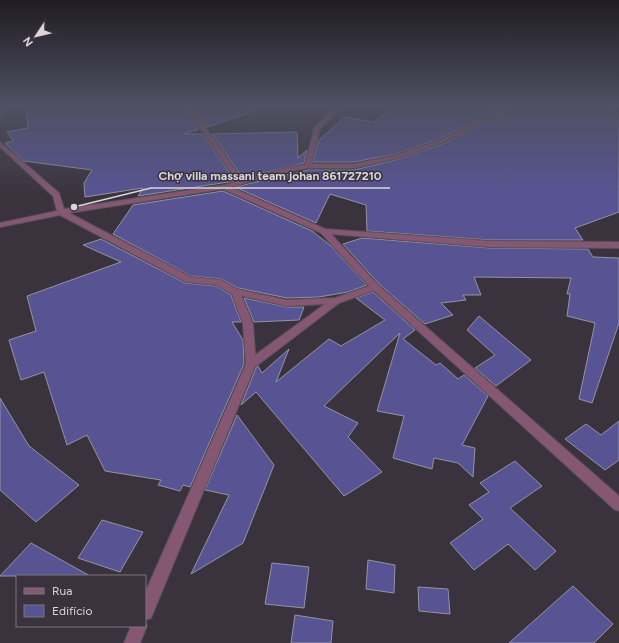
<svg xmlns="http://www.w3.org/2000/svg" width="619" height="643" viewBox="0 0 619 643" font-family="Figtree,sans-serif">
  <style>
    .building { fill: #585494; stroke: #9394a2 }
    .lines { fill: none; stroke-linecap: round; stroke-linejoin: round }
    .service-casing { stroke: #57505a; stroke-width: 2 }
    .minor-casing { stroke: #57505a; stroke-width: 2 }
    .service { fill: #855772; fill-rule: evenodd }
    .minor { fill: #855772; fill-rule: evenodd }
    .leader { fill: none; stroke: #dad5dc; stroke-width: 1.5 }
    .callout-dot { fill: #dad5dc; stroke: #3a333d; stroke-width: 1.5 }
    .callout-label { font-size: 12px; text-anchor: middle; font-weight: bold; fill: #dad5dc; stroke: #3a333d; stroke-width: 3; stroke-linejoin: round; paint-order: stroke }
  </style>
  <rect width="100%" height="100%" fill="#3a333d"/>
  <g class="building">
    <path d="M26,106H181L189,114L199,129L184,134H203L235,181L138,196L143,188L85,197L84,183L92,170L24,161L5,143L13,141L7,132L28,128Z"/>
    <path d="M190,106H258V110L207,127Z"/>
    <path d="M392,106H507L439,139L395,154L354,162H313L319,140L345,117L374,122Z"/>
    <path d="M520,106H614L619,119V212L575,228L583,240H490L367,231L366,205L330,194L316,223L235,187L308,170H354L399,159L445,143Z"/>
    <path d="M297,132L298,158L307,150L304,163L243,178L212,134Z"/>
    <path d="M223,191L312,231L330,245L367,285L348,292L319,297L287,298L238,288L221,279L191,276L113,234L133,205Z"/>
    <path d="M362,238L490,248L588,249L593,257L619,258V323L592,403L579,399L595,323L567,316L570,294H567L571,278L474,277L481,295H463L466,300L441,303L453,315L425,324L379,284L343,244Z"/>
    <path d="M101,239L185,283L216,286L231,295L241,322H232L243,340L244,364L190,487L183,485L180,491L158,485L161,480L105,471L87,435L67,445L44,372L21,380L9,340L36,331L27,296L121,262L83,245Z"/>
    <path d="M373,292L415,330L403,339L436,365L440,363L458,379L464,375L488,396L462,445L475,448L473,477L458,463L434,458L432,469L393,458L404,416L377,411L400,333L324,406L358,423L348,437L382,472L344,496L256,392L241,405L256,368L258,366L262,373L289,349L276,382L329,339L341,346L385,320L356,298Z"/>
    <path d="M244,298L287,307H304L299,320L254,322Z"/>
    <path d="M479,316L531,360L496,386L475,368L495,355L467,330Z"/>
    <path d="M0,398L29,446L79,485L36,522L0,490Z"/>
    <path d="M237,415L274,465L243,543L191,574L229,495L205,490Z"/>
    <path d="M619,421V460L605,470L565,439L586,424L601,435Z"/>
    <path d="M515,461L542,486L510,508L556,551L535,570L508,544L474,570L450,543L483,519L469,505L489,492L480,483Z"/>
    <path d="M102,520L143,532L120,572L78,558Z"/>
    <path d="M31,543L90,576H0Z"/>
    <path d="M368,560L395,565L394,593L366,589Z"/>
    <path d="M272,563L309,567L304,608L265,604Z"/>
    <path d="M573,586L613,624L594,643H509Z"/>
    <path d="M418,587L448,589L450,614L419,611Z"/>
    <path d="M295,615L333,621L331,643H291Z"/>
  </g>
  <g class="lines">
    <defs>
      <g id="service">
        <path d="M182,106H188L194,111L244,182L242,183H238L190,113Z"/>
        <path d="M337,106H343L320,129L311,166L306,167L305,166L314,128Z"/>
        <path d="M375,284L380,287L378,289L339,303L255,367H247L246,364L247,361L325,304L287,306L233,294L231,292L233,290L236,289L287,300L335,298Z"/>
      </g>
      <g id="minor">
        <path d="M3,106H9L0,116V110Z"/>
        <path d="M511,106H519L444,142L399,158L354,168H308L291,171L231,187L325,229L490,241L619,242V248L490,247L331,234L378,285L619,496V511L614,509L372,289L321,233L223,189L69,213L191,277L221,280L239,290L253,324L256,364L151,618L145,620V593L246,364L243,324L232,294L216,285L186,282L60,215L0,227V223L57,211L53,196L0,147V142L59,193L64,209L224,185L290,167L308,164H354L395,155L440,140Z"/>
        <path d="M145,621L147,626L140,643H124L131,626H145Z"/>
      </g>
    </defs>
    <use href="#service" class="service-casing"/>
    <use href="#minor" class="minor-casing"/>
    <use href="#service" class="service"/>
    <use href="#minor" class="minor"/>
  </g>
  <linearGradient id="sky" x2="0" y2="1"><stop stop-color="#201c22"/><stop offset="0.54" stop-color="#4f5062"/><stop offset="1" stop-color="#4f5062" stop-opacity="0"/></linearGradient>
  <rect width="619" height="196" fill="url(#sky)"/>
  <path class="leader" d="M74 207L151 188H390"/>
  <circle class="callout-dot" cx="74" cy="207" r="4"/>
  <g class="callout-label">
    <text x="270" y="180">Chợ villa massani team johan 861727210</text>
  </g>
  <rect x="16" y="575" width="130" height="52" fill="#3a333d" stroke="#7a747d"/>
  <rect x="24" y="588" width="20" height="6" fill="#855772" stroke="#7a747d"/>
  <text x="52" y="595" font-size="12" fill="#dad5dc">Rua</text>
  <rect x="24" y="605" width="20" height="12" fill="#585494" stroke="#7a747d"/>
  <text x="52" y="615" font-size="12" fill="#dad5dc">Edifício</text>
  <g transform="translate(36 36) rotate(235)" stroke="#3a333d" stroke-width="3" paint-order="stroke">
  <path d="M0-3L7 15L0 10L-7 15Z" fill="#dad5dc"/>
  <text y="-6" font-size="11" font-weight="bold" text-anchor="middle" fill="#dad5dc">N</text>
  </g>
</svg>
